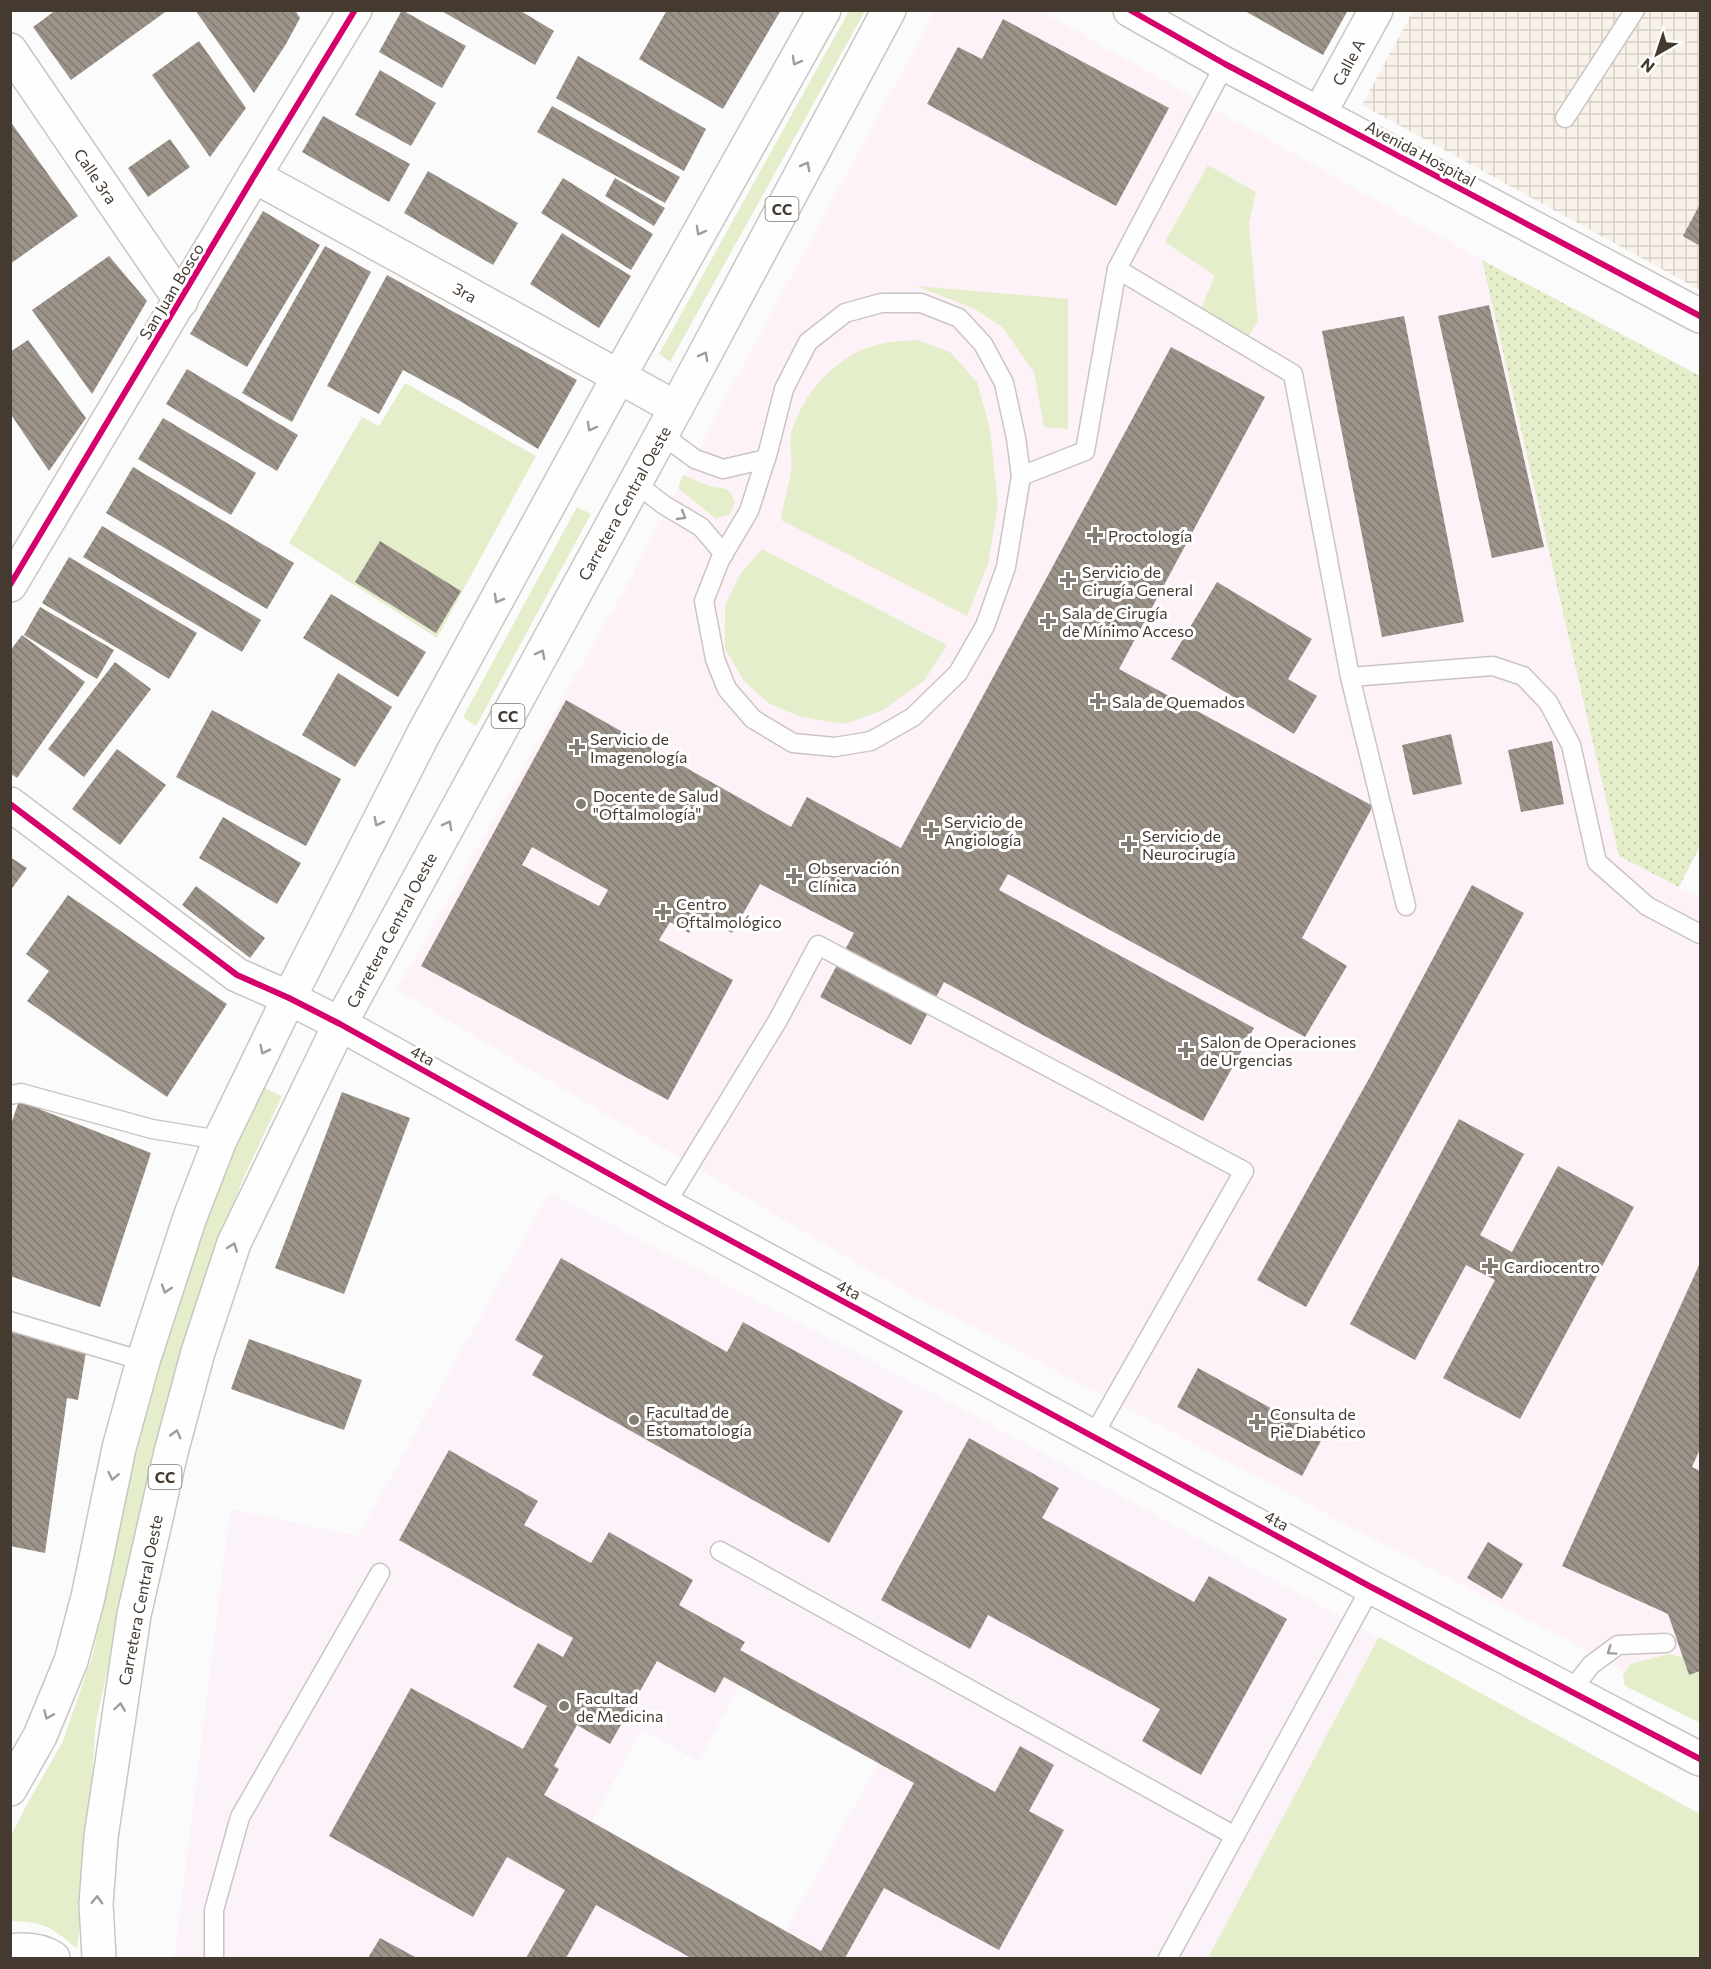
<svg xmlns="http://www.w3.org/2000/svg" width="1711" height="1969" viewBox="0 0 1711 1969" font-family="Commissioner,sans-serif">
  <style>
    .industrial { fill: url(#industrial-grid) }
    .education { fill: #fcf2f9; fill-rule: evenodd }
    .medical { fill: #fdf2f8 }
    .green { fill: #e5eecb }
    .garden { fill: url(#garden-dots) }
    .building { fill: url(#building-back-hatch); fill-rule: evenodd }
    .lines { fill: none; stroke-linecap: round; stroke-linejoin: round }
    .lane-casing { stroke: #cac5c1; stroke-width: 21 }
    .street-casing { stroke: #cac5c1; stroke-width: 36 }
    .secondary-casing { stroke: #cac5c1; stroke-width: 36 }
    .primary-casing { stroke: #cac5c1; stroke-width: 36 }
    .lane { stroke: #fefefe; stroke-width: 18 }
    .street { stroke: #fefefe; stroke-width: 33 }
    .secondary { stroke: #fefefe; stroke-width: 33 }
    .primary { stroke: #fefefe; stroke-width: 33 }
    .cycleway-casing { stroke: #fff; stroke-width: 10 }
    .cycleway { stroke: #d6006c; stroke-width: 6 }
    .oneway { stroke: #a19c97 }
    .poi-dot { fill: #847e77; stroke: #fff; stroke-width: 2 }
    .labels { text-anchor: middle; dominant-baseline: central; stroke-width: 6; stroke-linejoin: round; paint-order: stroke }
    .shield { fill: #fff; stroke: #7c756e; stroke-width: 1.5 }
    .shield-label { font-size: 15px; font-weight: bold; fill: #443a30 }
    .street-label { font-size: 16px; fill: #443a30; stroke: #fff }
    .poi-label { font-size: 16px; fill: #443a30; stroke: #fff; text-anchor: start }
  </style>
  <defs>
    <pattern id="industrial-grid" width="8" height="8" patternUnits="userSpaceOnUse" patternTransform="scale(1.5)"><rect width="8" height="8" fill="#f9f2ea"/><path d="M0 4h8M4 0v8" fill="none" stroke="#d7d0c9"/></pattern>
    <pattern id="garden-dots" width="8" height="8" patternUnits="userSpaceOnUse" patternTransform="scale(1.5)"><rect width="8" height="8" fill="#e5eecb"/><path d="M2 2h.1M6 6h.1" fill="none" stroke="#c6cdaf" stroke-width="1.8" stroke-linecap="round"/></pattern>
    <pattern id="building-back-hatch" width="6" height="6" patternUnits="userSpaceOnUse" patternTransform="scale(1.5)"><rect width="6" height="6" fill="#9c948a"/><path d="M-1 5l2 2M0 0l6 6M5-1l2 2" fill="none" stroke="#817a71"/></pattern>
  </defs>
  <rect width="100%" height="100%" fill="#fbfbfb"/>
  <path class="industrial" d="M1413,11H1700V290L1362,105Z"/>
  <path class="education" d="M550,1192L948,1401L1700,1814V1958H174L230,1509L358,1536ZM740,1686L878,1763L786,1931L592,1821L642,1730L698,1761Z"/>
  <path class="medical" d="M935,11H1041L1482,260L1619,856L1700,898V1714L1596,1656L899,1288L397,990L632,576L734,382Z"/>
  <g class="green">
    <path d="M849,11H865L670,362L659,354Z"/>
    <path d="M1208,165L1256,192L1249,223L1258,322L1246,340L1199,313L1215,276L1165,242Z"/>
    <path d="M916,286L1068,299V429L1044,427L1034,372L1002,327L973,308Z"/>
    <path d="M917,340L950,352L977,382L990,429L998,504L988,564L967,616L781,520C783,503 789,488 791,471C793,459 789,446 791,434C801,395 837,355 876,345C889,341 904,341 917,340Z"/>
    <path d="M405,383L536,456L437,638L289,543L362,417L379,426Z"/>
    <path d="M683,475C692,478 701,483 710,486C725,490 728,484 735,503L730,514L716,519L678,488Z"/>
    <path d="M577,507L591,514L476,726L463,717Z"/>
    <path d="M762,549L947,645L924,681L883,710L845,724L801,717L770,704L744,681L725,649V605L741,573Z"/>
    <path d="M262,1087L282,1096L243,1179L200,1291L150,1478L96,1722L85,1872L77,1949C52,1927 44,1922 11,1921L10,1838L24,1810L63,1741L93,1654L129,1475L145,1405L182,1287L225,1174Z"/>
    <path d="M1379,1637L1700,1814V1958H1208Z"/>
    <path d="M1669,1654L1694,1660L1700,1664V1723L1625,1686L1623,1676L1630,1664Z"/>
  </g>
  <path class="garden" d="M1482,260L1700,376V846L1679,887L1619,856Z"/>
  <g class="building">
    <path d="M56,10H168L71,80L33,27Z"/>
    <path d="M195,10H295L300,18L286,44L254,93Z"/>
    <path d="M402,10L466,46L442,88L379,52Z"/>
    <path d="M440,10H519L554,31L535,65Z"/>
    <path d="M667,10H781L723,109L639,59Z"/>
    <path d="M1243,10H1348L1323,55Z"/>
    <path d="M1003,19L1169,108L1116,206L927,104L958,47L982,59Z"/>
    <path d="M199,41L246,108L210,157L152,75Z"/>
    <path d="M578,56L706,129L684,171L556,98Z"/>
    <path d="M380,70L436,103L411,146L355,115Z"/>
    <path d="M552,106L680,177L665,203L537,132Z"/>
    <path d="M323,116L410,164L389,202L302,152Z"/>
    <path d="M10,121L78,216L10,264Z"/>
    <path d="M170,139L190,167L148,197L128,168Z"/>
    <path d="M428,171L518,223L493,265L404,213Z"/>
    <path d="M563,178L653,234L631,270L541,213Z"/>
    <path d="M615,178L665,208L654,226L605,196Z"/>
    <path d="M1700,204V246L1683,236Z"/>
    <path d="M263,211L320,245L247,367L190,334Z"/>
    <path d="M562,233L631,276L599,328L530,284Z"/>
    <path d="M325,246L371,272L292,422L242,393Z"/>
    <path d="M109,256L147,301L92,394L32,310Z"/>
    <path d="M387,275L577,380L538,449L460,401L403,370L379,414L327,386Z"/>
    <path d="M1489,305L1544,547L1492,558L1438,316Z"/>
    <path d="M1404,316L1464,622L1382,637L1322,331Z"/>
    <path d="M28,340L86,418L49,471L10,413V352Z"/>
    <path d="M1171,347L1265,397L1119,669L1373,806L1302,938L1347,966L1305,1037L1008,874L999,890L1254,1028L1203,1121L944,982L911,1045L820,997L854,933L760,884L732,933L699,915L689,933L670,922L659,940L733,980L668,1100L421,966L566,700L791,827L807,797L901,848ZM532,847L608,890L599,906L522,865Z"/>
    <path d="M187,369L298,435L277,471L166,404Z"/>
    <path d="M163,418L256,473L231,515L138,459Z"/>
    <path d="M133,467L294,563L267,609L106,513Z"/>
    <path d="M102,526L261,620L242,652L83,557Z"/>
    <path d="M380,541L461,591L436,633L355,582Z"/>
    <path d="M69,557L197,633L169,679L42,603Z"/>
    <path d="M1217,582L1312,639L1288,679L1317,696L1294,734L1171,659Z"/>
    <path d="M331,594L426,652L398,697L303,638Z"/>
    <path d="M40,607L114,650L97,679L24,635Z"/>
    <path d="M22,635L85,682L17,778L10,773V651Z"/>
    <path d="M115,662L151,689L84,777L48,749Z"/>
    <path d="M338,673L392,707L355,767L302,735Z"/>
    <path d="M212,710L341,779L306,846L176,777Z"/>
    <path d="M1451,734L1462,784L1413,795L1402,745Z"/>
    <path d="M1552,741L1564,804L1521,812L1508,750Z"/>
    <path d="M117,749L166,785L120,845L72,809Z"/>
    <path d="M223,817L301,863L277,904L199,858Z"/>
    <path d="M10,857L27,868L10,891Z"/>
    <path d="M1472,885L1524,913L1306,1307L1257,1280L1371,1075Z"/>
    <path d="M196,886L265,938L250,958L182,905Z"/>
    <path d="M68,895L227,1004L167,1097L27,1001L49,971L26,954Z"/>
    <path d="M342,1092L410,1118L344,1294L275,1268Z"/>
    <path d="M19,1101L151,1153L100,1307L10,1276V1127Z"/>
    <path d="M1459,1119L1524,1154L1480,1235L1512,1252L1558,1166L1634,1207L1520,1419L1443,1378L1495,1280L1466,1265L1415,1360L1350,1324Z"/>
    <path d="M561,1258L727,1352L743,1322L903,1411L829,1543L532,1375L543,1356L515,1340Z"/>
    <path d="M1700,1263V1449L1692,1467L1700,1471V1671L1689,1675L1668,1614L1562,1566Z"/>
    <path d="M10,1332L87,1346L78,1400L67,1398L45,1553L10,1546Z"/>
    <path d="M249,1339L362,1380L344,1430L231,1389Z"/>
    <path d="M1198,1368L1323,1437L1302,1476L1177,1407Z"/>
    <path d="M969,1438L1059,1488L1042,1518L1194,1602L1209,1576L1287,1619L1201,1775L1142,1741L1160,1709L988,1615L970,1649L881,1600Z"/>
    <path d="M449,1450L538,1501L524,1525L591,1563L609,1532L693,1580L679,1605L745,1642L740,1650L995,1792L1020,1746L1054,1765L1029,1811L1064,1830L999,1950L884,1888L845,1958H691L596,1905L566,1958H526L565,1890L507,1857L473,1917L329,1836L411,1688L523,1749L547,1706L513,1687L538,1643L563,1657L573,1638L399,1540ZM657,1661L715,1693L724,1677L914,1783L821,1951L544,1795L559,1769L554,1766L577,1725L610,1744Z"/>
    <path d="M1488,1542L1523,1564L1502,1599L1467,1578Z"/>
    <path d="M380,1938L417,1958H368Z"/>
  </g>
  <g class="lines">
    <defs>
      <g id="lane">
        <path d="M1565,118L1635,10"/>
        <path d="M1117,269L1293,374L1350,677L1406,906"/>
        <path d="M881,303H921L959,318L983,344L1004,383L1016,438L1021,476L1006,567L985,626L958,673L913,717L871,741L835,747L793,743L753,719L727,689L715,659L704,601L720,560L749,511L768,452L784,389L808,342L845,313Z"/>
        <path d="M661,434L695,459L723,469L766,459"/>
        <path d="M1021,476L1085,451L1117,269L1225,64"/>
        <path d="M634,482L664,505L701,527L724,554"/>
        <path d="M1350,677L1493,666L1523,676L1548,702L1571,745L1597,862L1647,906L1700,934"/>
        <path d="M10,1095L21,1093L152,1129L220,1140"/>
        <path d="M665,1205L778,1020L818,945L1244,1171L1093,1436"/>
        <path d="M10,1321L143,1361"/>
        <path d="M720,1551L1235,1836"/>
        <path d="M1571,1691L1591,1665L1618,1645L1666,1643"/>
        <path d="M214,1958V1910L240,1817L380,1573"/>
        <path d="M1168,1958L1371,1587"/>
      </g>
      <g id="street">
        <path d="M1130,10L1225,64L1700,316"/>
        <path d="M10,50L181,301"/>
        <path d="M1319,114L1376,10"/>
        <path d="M254,176L676,408"/>
        <path d="M10,585L254,176L355,10"/>
        <path d="M10,804L237,975L289,998"/>
      </g>
      <path id="secondary" d="M289,998L340,1024L665,1205L1371,1587L1700,1759"/>
      <g id="primary">
        <path d="M10,1789L40,1736L71,1661L88,1597L119,1448L143,1361L190,1217L220,1140L289,998L424,733L619,376L824,10"/>
        <path d="M10,1951C24,1949 41,1950 53,1958"/>
        <path d="M99,1958L96,1904L101,1837L134,1615L171,1452L198,1352L234,1243L340,1024L676,408L889,10"/>
      </g>
    </defs>
    <use href="#lane" class="lane-casing"/>
    <use href="#street" class="street-casing"/>
    <use href="#secondary" class="secondary-casing"/>
    <use href="#primary" class="primary-casing"/>
    <use href="#lane" class="lane"/>
    <use href="#street" class="street"/>
    <use href="#secondary" class="secondary"/>
    <use href="#primary" class="primary"/>
    <defs>
      <g id="cycleway">
        <path d="M1130,10L1225,64L1700,316"/>
        <path d="M10,585L254,176L355,10"/>
        <path d="M10,804L237,975L289,998L340,1024L665,1205L1371,1587L1700,1759"/>
      </g>
    </defs>
    <use href="#cycleway" class="cycleway-casing"/>
    <use href="#cycleway" class="cycleway"/>
  </g>
  <defs><path id="oneway-chevron" d="M-2-3.5L2.5 0L-2 3.5" fill="none" stroke-width="1.6" stroke-linecap="round" stroke-linejoin="round" transform="scale(1.5)"/></defs>
  <g class="oneway">
    <use href="#oneway-chevron" transform="translate(796 61) rotate(119)"/>
    <use href="#oneway-chevron" transform="translate(806 166) rotate(-62)"/>
    <use href="#oneway-chevron" transform="translate(700 231) rotate(119)"/>
    <use href="#oneway-chevron" transform="translate(704 356) rotate(-62)"/>
    <use href="#oneway-chevron" transform="translate(591 427) rotate(119)"/>
    <use href="#oneway-chevron" transform="translate(682 516) rotate(31)"/>
    <use href="#oneway-chevron" transform="translate(498 599) rotate(119)"/>
    <use href="#oneway-chevron" transform="translate(541 654) rotate(-62)"/>
    <use href="#oneway-chevron" transform="translate(378 822) rotate(117)"/>
    <use href="#oneway-chevron" transform="translate(448 825) rotate(-62)"/>
    <use href="#oneway-chevron" transform="translate(264 1050) rotate(116)"/>
    <use href="#oneway-chevron" transform="translate(233 1247) rotate(-70)"/>
    <use href="#oneway-chevron" transform="translate(166 1289) rotate(108)"/>
    <use href="#oneway-chevron" transform="translate(176 1434) rotate(-75)"/>
    <use href="#oneway-chevron" transform="translate(113 1476) rotate(102)"/>
    <use href="#oneway-chevron" transform="translate(1611 1651) rotate(145)"/>
    <use href="#oneway-chevron" transform="translate(120 1707) rotate(-82)"/>
    <use href="#oneway-chevron" transform="translate(48 1715) rotate(113)"/>
    <use href="#oneway-chevron" transform="translate(97 1900) rotate(-88)"/>
  </g>
  <g class="poi-dot">
    <path d="M1092 526h6v6h6v6h-6v6h-6v-6h-6v-6h6z"/>
    <path d="M1065 571h6v6h6v6h-6v6h-6v-6h-6v-6h6z"/>
    <path d="M1045 612h6v6h6v6h-6v6h-6v-6h-6v-6h6z"/>
    <path d="M1095 692h6v6h6v6h-6v6h-6v-6h-6v-6h6z"/>
    <path d="M574 738h6v6h6v6h-6v6h-6v-6h-6v-6h6z"/>
    <circle cx="581" cy="804" r="6"/>
    <path d="M928 821h6v6h6v6h-6v6h-6v-6h-6v-6h6z"/>
    <path d="M1126 835h6v6h6v6h-6v6h-6v-6h-6v-6h6z"/>
    <path d="M791 867h6v6h6v6h-6v6h-6v-6h-6v-6h6z"/>
    <path d="M660 903h6v6h6v6h-6v6h-6v-6h-6v-6h6z"/>
    <path d="M1183 1041h6v6h6v6h-6v6h-6v-6h-6v-6h6z"/>
    <path d="M1487 1257h6v6h6v6h-6v6h-6v-6h-6v-6h6z"/>
    <circle cx="634" cy="1420" r="6"/>
    <path d="M1254 1413h6v6h6v6h-6v6h-6v-6h-6v-6h6z"/>
    <circle cx="564" cy="1706" r="6"/>
  </g>
  <g class="labels">
    <g class="shield">
      <rect x="765.5" y="197" width="33" height="24" rx="4.5"/>
      <rect x="491.5" y="704" width="33" height="24" rx="4.5"/>
      <rect x="148.5" y="1465" width="33" height="24" rx="4.5"/>
    </g>
    <g class="shield-label">
      <text x="782" y="209">CC</text>
      <text x="508" y="716">CC</text>
      <text x="165" y="1477">CC</text>
    </g>
    <g class="street-label">
      <text transform="translate(1348 62) rotate(-62)">Calle A</text>
      <text transform="translate(1421 153) rotate(28)">Avenida Hospital</text>
      <text transform="translate(96 176) rotate(56)">Calle 3ra</text>
      <text transform="translate(171 291) rotate(-59)">San Juan Bosco</text>
      <text transform="translate(465 292) rotate(29)">3ra</text>
      <text transform="translate(624 503) rotate(-61)">Carretera Central Oeste</text>
      <text transform="translate(391 930) rotate(-62)">Carretera Central Oeste</text>
      <text transform="translate(423 1055) rotate(29)">4ta</text>
      <text transform="translate(849 1289) rotate(28)">4ta</text>
      <text transform="translate(1277 1520) rotate(29)">4ta</text>
      <text transform="translate(140 1600) rotate(-79)">Carretera Central Oeste</text>
    </g>
    <g class="poi-label">
      <text x="1108" y="535">Proctología</text>
      <text x="1082" y="571">Servicio de<tspan x="1082" dy="18">Cirugía General</tspan></text>
      <text x="1062" y="612">Sala de Cirugía<tspan x="1062" dy="18">de Mínimo Acceso</tspan></text>
      <text x="1112" y="701">Sala de Quemados</text>
      <text x="590" y="738">Servicio de<tspan x="590" dy="18">Imagenología</tspan></text>
      <text x="593" y="795">Docente de Salud<tspan x="593" dy="18">"Oftalmología"</tspan></text>
      <text x="944" y="821">Servicio de<tspan x="944" dy="18">Angiología</tspan></text>
      <text x="1142" y="835">Servicio de<tspan x="1142" dy="18">Neurocirugía</tspan></text>
      <text x="808" y="867">Observación<tspan x="808" dy="18">Clínica</tspan></text>
      <text x="676" y="903">Centro<tspan x="676" dy="18">Oftalmológico</tspan></text>
      <text x="1200" y="1041">Salon de Operaciones<tspan x="1200" dy="18">de Urgencias</tspan></text>
      <text x="1504" y="1266">Cardiocentro</text>
      <text x="646" y="1411">Facultad de<tspan x="646" dy="18">Estomatología</tspan></text>
      <text x="1270" y="1413">Consulta de<tspan x="1270" dy="18">Pie Diabético</tspan></text>
      <text x="576" y="1697">Facultad<tspan x="576" dy="18">de Medicina</tspan></text>
    </g>
  </g>
  <rect width="1711" height="1969" fill="none" stroke="#443a30" stroke-width="24"/>
  <g transform="translate(1657 54) rotate(219)" stroke="#ffffff" stroke-width="4.5" paint-order="stroke">
  <path d="M0-4.5L10 22L0 15L-10 22Z" fill="#443a30"/>
  <text y="-9" font-size="16" font-weight="bold" text-anchor="middle" fill="#443a30">N</text>
  </g>
</svg>
